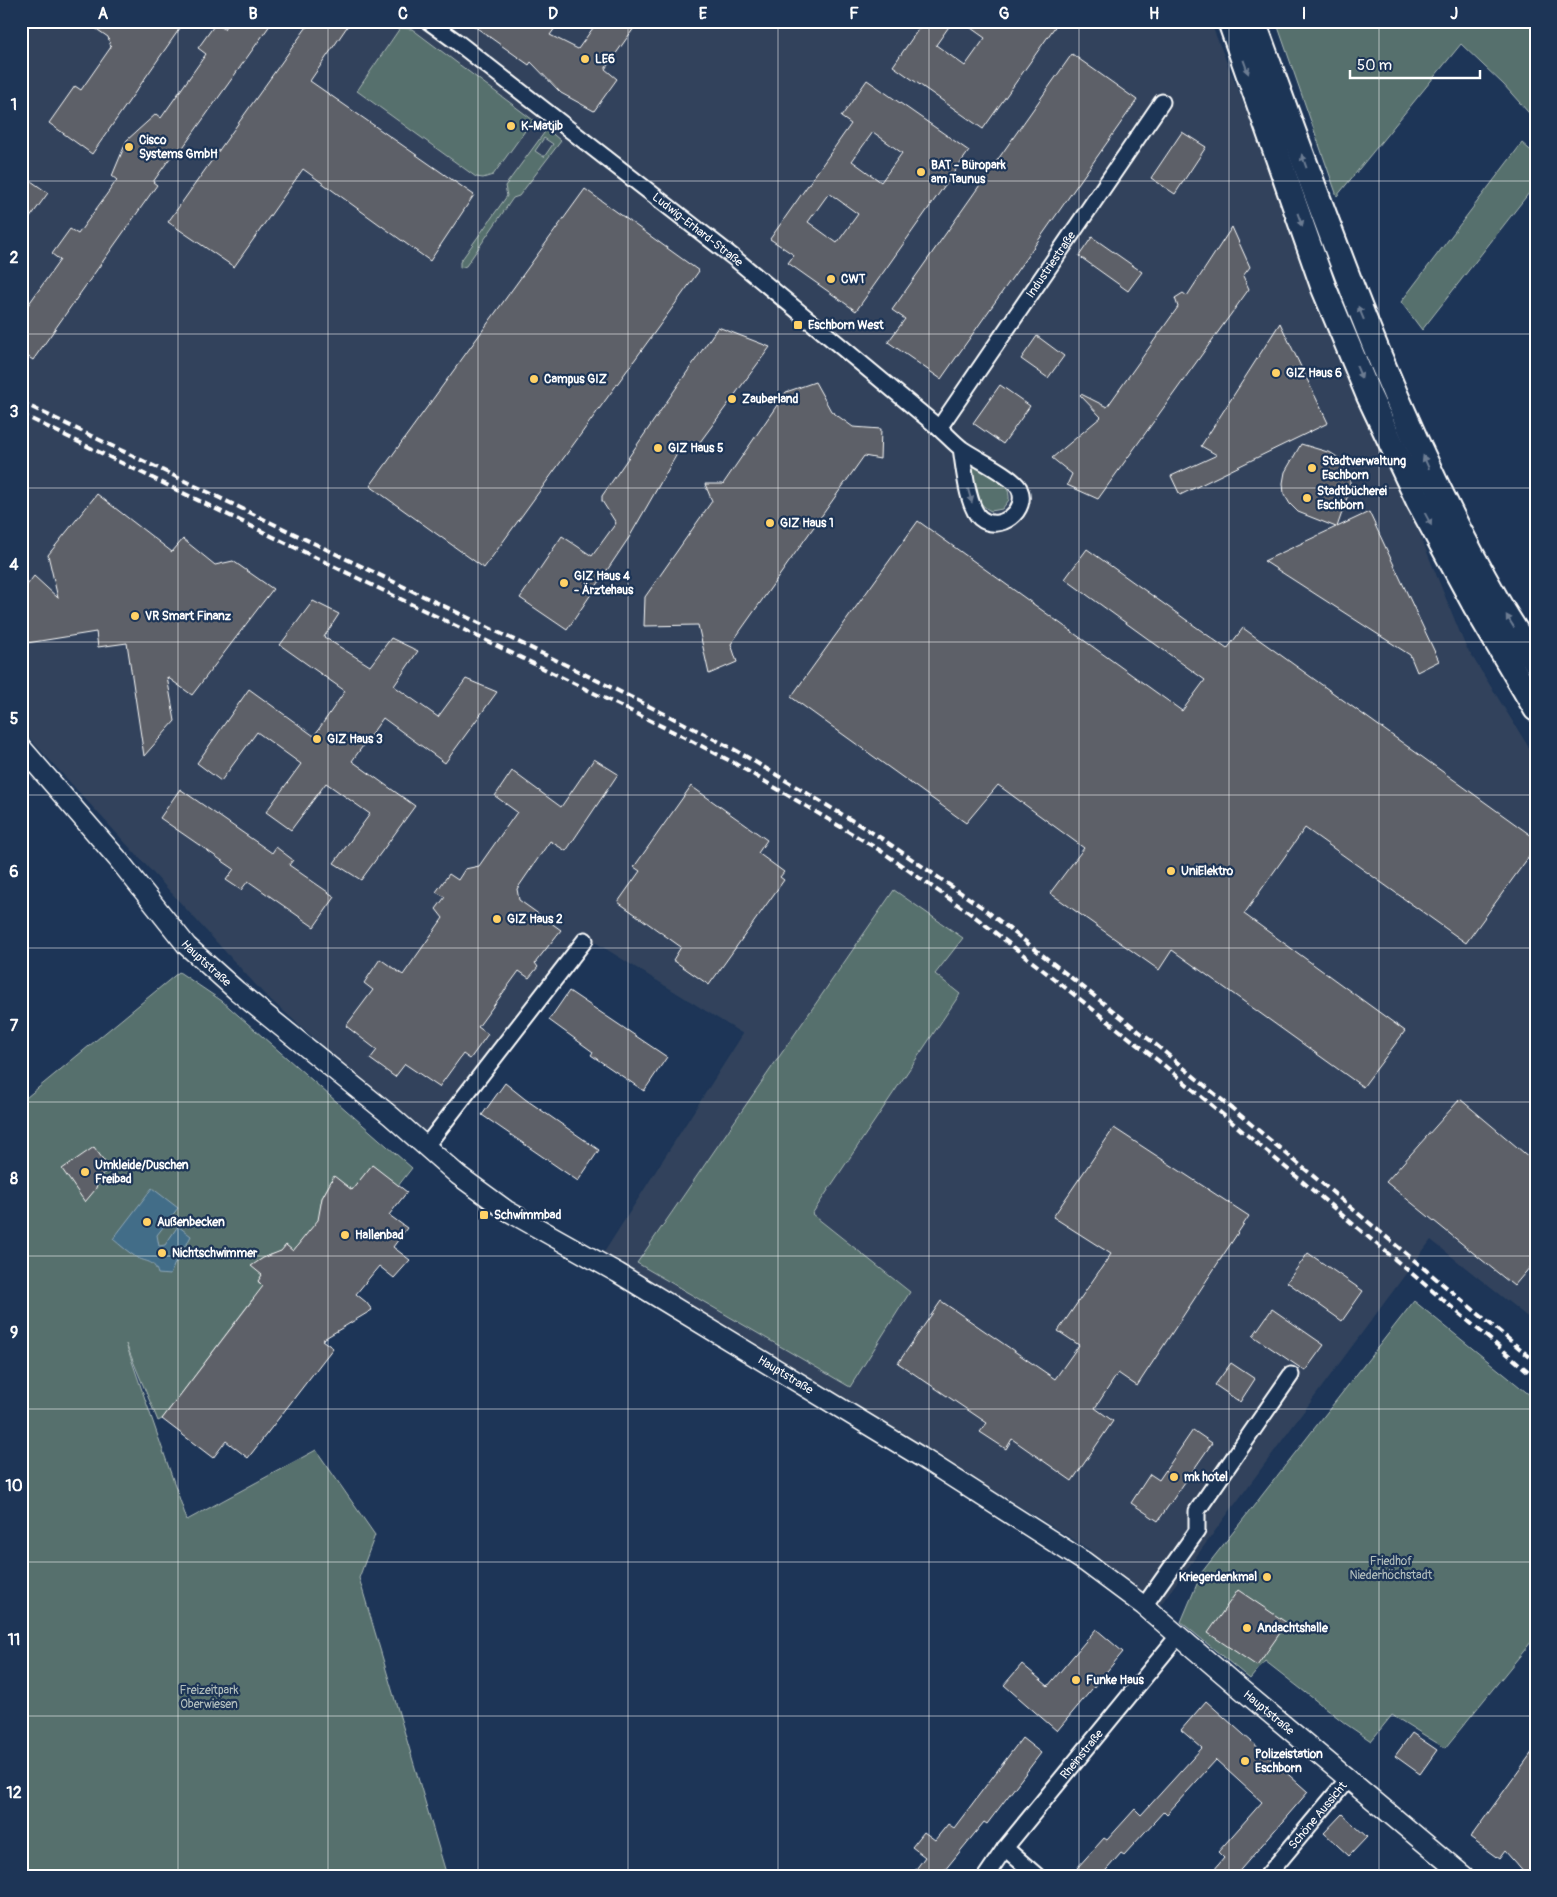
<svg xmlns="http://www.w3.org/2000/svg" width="1557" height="1897" viewBox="0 0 1557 1897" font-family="Pangolin,sans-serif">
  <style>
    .built { fill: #30425c }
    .green { fill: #56706d; stroke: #aab8b6; fill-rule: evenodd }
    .water { fill: #426d88; stroke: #8ea7b8 }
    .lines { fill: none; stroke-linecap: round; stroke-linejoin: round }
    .stream { stroke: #8ea7b8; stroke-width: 5 }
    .building { fill: #5d6067; stroke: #fff; fill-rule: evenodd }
    .minor-casing { stroke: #fff; stroke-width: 19 }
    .tertiary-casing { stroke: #fff; stroke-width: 22 }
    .trunk-casing { stroke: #fff; stroke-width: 28 }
    .minor { stroke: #1d3557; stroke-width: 15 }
    .tertiary { stroke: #1d3557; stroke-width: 19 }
    .trunk { stroke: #1d3557; stroke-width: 24 }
    .rail { stroke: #fff; stroke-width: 4; stroke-dasharray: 8 4; stroke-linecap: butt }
    .oneway { fill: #6c7c92 }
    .grid { fill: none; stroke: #fff; stroke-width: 1; stroke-opacity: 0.55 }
    .poi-dot { fill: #ffd166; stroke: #1d3557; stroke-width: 2 }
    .labels { text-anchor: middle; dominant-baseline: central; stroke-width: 4.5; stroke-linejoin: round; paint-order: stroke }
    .poi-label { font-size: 12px; font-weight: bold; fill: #fff; stroke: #1d3557; text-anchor: start }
    .street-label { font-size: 12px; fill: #fff; stroke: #1d3557 }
    .park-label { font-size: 12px; fill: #b3bfbd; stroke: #1d3557 }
    .neatline { fill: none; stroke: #fff; stroke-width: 2 }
    .grid-label { font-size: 16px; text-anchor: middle; font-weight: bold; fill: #fff }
  </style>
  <rect width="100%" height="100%" fill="#1d3557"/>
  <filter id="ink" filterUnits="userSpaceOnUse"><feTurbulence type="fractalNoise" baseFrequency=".02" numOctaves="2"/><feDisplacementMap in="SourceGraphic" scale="10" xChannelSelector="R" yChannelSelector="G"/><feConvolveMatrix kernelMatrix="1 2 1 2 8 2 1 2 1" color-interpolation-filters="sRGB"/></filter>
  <g filter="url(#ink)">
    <path class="built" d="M21,21H1210L1465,645L1536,759V1324L1431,1240L1155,1612L1083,1557L1090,1550L865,1411L603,1254L743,1034L593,941L436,1146L264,994L21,729Z"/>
    <g class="green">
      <path d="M1276,21H1536V121L1504,85L1461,44L1337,196Z"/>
      <path d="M400,28L412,29L533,120L493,175L483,178L476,177L357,91Z"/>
      <path d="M547,129L561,141L519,196L513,198L466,266L460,268V262L507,196L505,186ZM544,138L553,144L544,157L535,151Z"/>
      <path d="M1522,143L1536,155V184L1422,330L1401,302Z"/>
      <path d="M970,465C986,471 1011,479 1009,500L1002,509L991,511C973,503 973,481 970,465Z"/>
      <path d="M894,890L963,938L935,974L960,994L812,1214L910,1292L850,1387L637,1263Z"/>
      <path d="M179,972L222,1001L412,1168L398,1186L372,1165L352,1190L334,1177L322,1198L319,1220L293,1251L286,1245L280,1253L270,1255L257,1262L262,1275L258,1282L283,1301L252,1300L162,1419L158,1421L126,1344L187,1520L316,1450L375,1535L359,1578L447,1876H21V1102Z"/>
      <path d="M1414,1301L1536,1400V1636L1445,1748L1392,1715L1371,1741L1346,1724L1265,1661L1250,1679L1181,1622L1202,1572Z"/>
    </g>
    <path class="water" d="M152,1188L178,1208L157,1235L159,1246L165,1245L178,1226L191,1236L187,1244L180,1249L182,1257L175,1263L170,1275L158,1274C154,1259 146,1263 136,1257C128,1252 120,1245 113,1239Z"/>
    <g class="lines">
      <path class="stream" d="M21,1873L24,1876"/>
    </g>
    <g class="building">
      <path d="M85,21H185L92,154L49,123L75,86L81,90L111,47L108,37Z"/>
      <path d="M229,21H273L179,153L175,151L153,182L157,185L33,360L21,352V315L60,260L52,254L70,229L78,234L117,180L112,176L127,140L156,114L161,118L206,54L198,48L216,23L224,29Z"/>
      <path d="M311,21H351L310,81L474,195L430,261L303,169L234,267L168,222Z"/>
      <path d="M467,21H560L550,35L578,49L598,21H639L605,69L617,79L594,111L561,93L531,62L529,65Z"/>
      <path d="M924,21H953L936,45L965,66L985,38L961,21H1059L983,129L893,66Z"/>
      <path d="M1072,54L1137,100L941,379L888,342L905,319L892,310Z"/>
      <path d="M867,80L969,151L856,311L788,263L794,255L770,239L851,124L841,117ZM873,132L902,153L881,182L852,161ZM829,193L858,214L837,243L808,222Z"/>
      <path d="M1182,132L1206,147L1175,194L1151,178Z"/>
      <path d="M21,174L48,193L21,230Z"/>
      <path d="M585,189L699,271L484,568L370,486Z"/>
      <path d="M1232,227L1250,267L1243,276L1249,289L1098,499L1067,485L1072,474L1052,458L1101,417L1080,395L1081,394L1107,407L1178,307L1175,298L1183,293L1187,296Z"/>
      <path d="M1092,237L1142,272L1128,291L1079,256Z"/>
      <path d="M1280,323L1328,423L1180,495L1171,476L1217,455L1201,446Z"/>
      <path d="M718,327L770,347L700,442L681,447L630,536L567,630L520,598L562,536L592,556L616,523L602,501V496Z"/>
      <path d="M1037,336L1064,356L1048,378L1021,359Z"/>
      <path d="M815,382L831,411L853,427L881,429L880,459L864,456L731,644L737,662L709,674L698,625L644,626L645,597L712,501L705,484H723L786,392Z"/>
      <path d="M1000,385L1030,406L1003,444L973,423Z"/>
      <path d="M1301,444L1331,453L1340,459L1346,467L1350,478V489L1337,527L1369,512L1439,661L1417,672L1410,655L1264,561L1336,527L1298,512L1290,504L1284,494L1283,483L1285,472Z"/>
      <path d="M97,494L172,552L183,539L215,565L233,561L273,589L192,695L167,677L175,721L144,756L127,643L98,647L96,632L21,644V593L34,576L58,598L48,555Z"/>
      <path d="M918,521L1182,711L1205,680L1065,579L1087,549L1227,649L1243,628L1536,839V847L1466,943L1305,828L1244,914L1405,1031L1363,1087L1172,950L1159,970L1050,893L1084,848L998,785L966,823L791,697Z"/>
      <path d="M313,601L339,614L324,637L370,666L391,638L418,651L394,686L438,717L466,679L497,692L445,763L383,718L352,761L415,806L361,880L334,863L370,814L326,783L291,830L266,812L301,764L257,732L221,781L197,763L249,689L314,736L345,691L280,645Z"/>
      <path d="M594,759L618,774L566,851L550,841L517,889L519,900L561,930L535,963L538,967L529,978L519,971L478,1027L488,1034L470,1059L463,1054L439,1087L405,1064L395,1077L370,1059L377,1050L346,1026L373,990L364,983L380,959L403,975L443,918L436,909L445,897L436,892L449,874L458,880L465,869L479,866L517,812L495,796L512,771L561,807Z"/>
      <path d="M691,786L767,840L758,853L784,872L780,877L784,880L709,985L673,960L681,947L618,902L640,871L634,867Z"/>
      <path d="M180,789L272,853L276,847L293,860L289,865L335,897L314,927L248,881L241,890L226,880L234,869L160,818Z"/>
      <path d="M569,991L667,1057L644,1091L591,1055L593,1052L549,1020Z"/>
      <path d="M505,1083L525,1099L599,1150L578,1181L482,1115Z"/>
      <path d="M1460,1099L1536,1163V1260L1514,1286L1386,1182Z"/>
      <path d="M1114,1128L1249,1216L1137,1386L1118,1373L1095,1408L1113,1421L1072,1481L1012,1439L1006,1449L980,1432L987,1423L898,1363L941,1301L1055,1379L1079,1345L1058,1331L1111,1254L1053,1217Z"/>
      <path d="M94,1147L110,1169L102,1174L95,1190L85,1202L62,1169Z"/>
      <path d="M372,1165L407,1192L389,1215L407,1228L393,1247L410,1260L394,1278L379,1266L356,1294L366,1302L372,1310L322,1340L333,1348L248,1458L226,1441L213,1458L162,1419L263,1286L258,1281L262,1275L251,1266L263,1258L281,1251L286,1245L293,1251L318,1220L322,1198L334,1176L352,1190Z"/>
      <path d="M1308,1253L1363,1291L1342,1321L1287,1282Z"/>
      <path d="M1272,1309L1324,1345L1305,1371L1253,1336Z"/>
      <path d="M1231,1363L1255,1379L1240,1402L1215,1385Z"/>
      <path d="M1193,1430L1212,1443L1158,1521L1131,1503L1150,1474L1159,1480Z"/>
      <path d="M1238,1590L1287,1623L1257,1666L1208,1633Z"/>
      <path d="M1096,1629L1123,1652L1057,1731L1004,1685L1022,1664L1048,1686Z"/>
      <path d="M1206,1701L1308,1792L1235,1876H1209L1224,1858L1218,1852L1262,1802L1216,1760L1167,1814L1164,1811L1124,1855L1121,1853L1101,1876H1085L1077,1868L1104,1838L1107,1840L1135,1809L1141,1815L1202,1748L1181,1730Z"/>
      <path d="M1412,1733L1437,1750L1420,1774L1395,1756Z"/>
      <path d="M1022,1738L1041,1753L987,1824L984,1822L940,1876H911L925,1857L912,1847L924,1832L935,1840L948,1824L954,1828Z"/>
      <path d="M1536,1747V1876H1527L1505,1851L1499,1859L1470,1838Z"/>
      <path d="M1342,1814L1367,1837L1349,1856L1324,1833Z"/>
    </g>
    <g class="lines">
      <defs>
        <g id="minor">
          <path id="s1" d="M428,21L457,42L733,257L939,428C947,435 954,443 962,449C975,458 1011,475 1019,488C1030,510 999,534 980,518C967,506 964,466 961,448"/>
          <path id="s2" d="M939,428L1162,102"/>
          <path d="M426,1146L585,940"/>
          <path d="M1144,1606L1197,1531V1511L1291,1375"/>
          <path d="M1005,1848L1037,1876"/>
          <path id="s3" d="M986,1876L1005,1848L1179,1635"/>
          <path id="s4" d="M1267,1876L1348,1779"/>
        </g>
        <g id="tertiary">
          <path id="s5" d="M21,747L117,858L187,946L237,991L391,1116L458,1175L506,1210L618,1273L921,1457L1085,1562L1144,1606L1236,1685L1464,1876"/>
        </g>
        <g id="trunk">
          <path d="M1230,21L1323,286L1369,396L1418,500L1476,607L1536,709"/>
          <path d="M1253,21C1325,217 1392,416 1496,599C1508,620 1522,641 1536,662"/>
        </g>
      </defs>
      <use href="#minor" class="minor-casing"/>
      <use href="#tertiary" class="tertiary-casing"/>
      <use href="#trunk" class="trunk-casing"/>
      <use href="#minor" class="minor"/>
      <use href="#tertiary" class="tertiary"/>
      <use href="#trunk" class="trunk"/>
      <g class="rail">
        <path d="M21,402L566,665L689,726L737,751L881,838L983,908L1155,1044L1536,1362"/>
        <path d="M21,414L684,737L734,763L881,851L974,916L1165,1066L1536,1378"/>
      </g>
    </g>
    <defs><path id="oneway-solid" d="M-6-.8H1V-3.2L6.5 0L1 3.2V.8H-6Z" transform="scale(1.25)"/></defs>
    <g class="oneway">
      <use href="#oneway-solid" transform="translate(1246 67) rotate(70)"/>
      <use href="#oneway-solid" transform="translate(1304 161) rotate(-110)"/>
      <use href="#oneway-solid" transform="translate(1300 220) rotate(70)"/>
      <use href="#oneway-solid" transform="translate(1361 313) rotate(-113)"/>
      <use href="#oneway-solid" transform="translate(1359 372) rotate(67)"/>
      <use href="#oneway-solid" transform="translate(1426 462) rotate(-114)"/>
      <use href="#oneway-solid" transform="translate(970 496) rotate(74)"/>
      <use href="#oneway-solid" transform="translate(1428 519) rotate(62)"/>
      <use href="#oneway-solid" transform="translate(1510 621) rotate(-122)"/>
    </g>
  </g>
  <path class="grid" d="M178,21V1876M328,21V1876M478,21V1876M628,21V1876M778,21V1876M929,21V1876M1079,21V1876M1229,21V1876M1379,21V1876M21,181H1536M21,334H1536M21,488H1536M21,642H1536M21,795H1536M21,948H1536M21,1102H1536M21,1256H1536M21,1409H1536M21,1562H1536M21,1716H1536"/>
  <g class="poi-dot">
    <circle cx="585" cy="59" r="5"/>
    <circle cx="511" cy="126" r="5"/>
    <circle cx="129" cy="147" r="5"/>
    <circle cx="921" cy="172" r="5"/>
    <circle cx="831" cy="279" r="5"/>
    <rect x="793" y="320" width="10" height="10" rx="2.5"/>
    <circle cx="1276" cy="373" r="5"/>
    <circle cx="534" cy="379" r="5"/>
    <circle cx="732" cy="399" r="5"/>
    <circle cx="658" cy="448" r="5"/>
    <circle cx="1312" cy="468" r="5"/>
    <circle cx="1307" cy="498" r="5"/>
    <circle cx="770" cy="523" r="5"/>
    <circle cx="564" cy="583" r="5"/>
    <circle cx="135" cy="616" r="5"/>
    <circle cx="317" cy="739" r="5"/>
    <circle cx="1171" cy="871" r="5"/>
    <circle cx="497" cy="919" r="5"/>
    <circle cx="85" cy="1172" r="5"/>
    <rect x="479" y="1210" width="10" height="10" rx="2.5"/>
    <circle cx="147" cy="1222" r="5"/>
    <circle cx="345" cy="1235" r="5"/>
    <circle cx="162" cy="1253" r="5"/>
    <circle cx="1174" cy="1477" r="5"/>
    <circle cx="1267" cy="1577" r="5"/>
    <circle cx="1247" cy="1628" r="5"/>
    <circle cx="1076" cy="1680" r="5"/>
    <circle cx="1245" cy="1761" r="5"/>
  </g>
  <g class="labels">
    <g class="poi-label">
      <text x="595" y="59">LE6</text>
      <text x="521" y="126">K-Matjib</text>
      <text x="139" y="140">Cisco<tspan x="139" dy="14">Systems GmbH</tspan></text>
      <text x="931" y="165">BAT - Büropark<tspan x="931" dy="14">am Taunus</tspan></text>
      <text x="841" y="279">CWT</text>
      <text x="808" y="325">Eschborn West</text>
      <text x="1286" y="373">GIZ Haus 6</text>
      <text x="544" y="379">Campus GIZ</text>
      <text x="742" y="399">Zauberland</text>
      <text x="668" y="448">GIZ Haus 5</text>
      <text x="1322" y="461">Stadtverwaltung<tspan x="1322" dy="14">Eschborn</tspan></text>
      <text x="1317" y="491">Stadtbücherei<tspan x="1317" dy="14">Eschborn</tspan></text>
      <text x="780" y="523">GIZ Haus 1</text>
      <text x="574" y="576">GIZ Haus 4<tspan x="574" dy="14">- Ärztehaus</tspan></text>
      <text x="145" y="616">VR Smart Finanz</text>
      <text x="327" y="739">GIZ Haus 3</text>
      <text x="1181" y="871">UniElektro</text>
      <text x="507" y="919">GIZ Haus 2</text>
      <text x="95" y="1165">Umkleide/Duschen<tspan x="95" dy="14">Freibad</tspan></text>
      <text x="494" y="1215">Schwimmbad</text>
      <text x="157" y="1222">Außenbecken</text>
      <text x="355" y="1235">Hallenbad</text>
      <text x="172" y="1253">Nichtschwimmer</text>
      <text x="1184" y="1477">mk hotel</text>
      <text x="1257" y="1577" text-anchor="end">Kriegerdenkmal</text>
      <text x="1257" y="1628">Andachtshalle</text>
      <text x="1086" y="1680">Funke Haus</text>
      <text x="1255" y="1754">Polizeistation<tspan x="1255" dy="14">Eschborn</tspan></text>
    </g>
    <g class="street-label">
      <text stroke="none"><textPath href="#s1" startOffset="341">Ludwig-Erhard-Straße</textPath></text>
      <text stroke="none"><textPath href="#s2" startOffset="198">Industriestraße</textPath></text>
      <text stroke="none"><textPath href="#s5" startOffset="285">Hauptstraße</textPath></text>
      <text stroke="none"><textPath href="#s5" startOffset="998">Hauptstraße</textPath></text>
      <text stroke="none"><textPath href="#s5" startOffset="1589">Hauptstraße</textPath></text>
      <text stroke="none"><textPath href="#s3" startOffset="155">Rheinstraße</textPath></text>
      <text stroke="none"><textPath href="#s4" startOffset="79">Schöne Aussicht</textPath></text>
    </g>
    <g class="park-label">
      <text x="1391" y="1561">Friedhof<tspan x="1391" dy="14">Niederhöchstadt</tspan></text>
      <text x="209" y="1690">Freizeitpark<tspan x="209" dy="14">Oberwiesen</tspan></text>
    </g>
  </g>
  <rect width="1557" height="1897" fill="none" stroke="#1d3557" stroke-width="55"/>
  <path d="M1350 70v8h130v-8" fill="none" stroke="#ffffff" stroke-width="2.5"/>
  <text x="1357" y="70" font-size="15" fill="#ffffff" stroke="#1d3557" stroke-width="4" paint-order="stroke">50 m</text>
  <rect x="28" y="28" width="1502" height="1842" class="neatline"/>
  <g class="grid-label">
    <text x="103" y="19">A</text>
    <text x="253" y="19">B</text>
    <text x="403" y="19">C</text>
    <text x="553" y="19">D</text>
    <text x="703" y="19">E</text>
    <text x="854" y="19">F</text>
    <text x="1004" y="19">G</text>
    <text x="1154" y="19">H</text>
    <text x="1304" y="19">I</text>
    <text x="1454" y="19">J</text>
    <text x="14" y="110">1</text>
    <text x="14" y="263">2</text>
    <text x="14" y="417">3</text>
    <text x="14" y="570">4</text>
    <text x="14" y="724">5</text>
    <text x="14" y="877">6</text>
    <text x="14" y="1031">7</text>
    <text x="14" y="1184">8</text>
    <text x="14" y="1338">9</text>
    <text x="14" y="1491">10</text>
    <text x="14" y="1645">11</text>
    <text x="14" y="1798">12</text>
  </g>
</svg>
